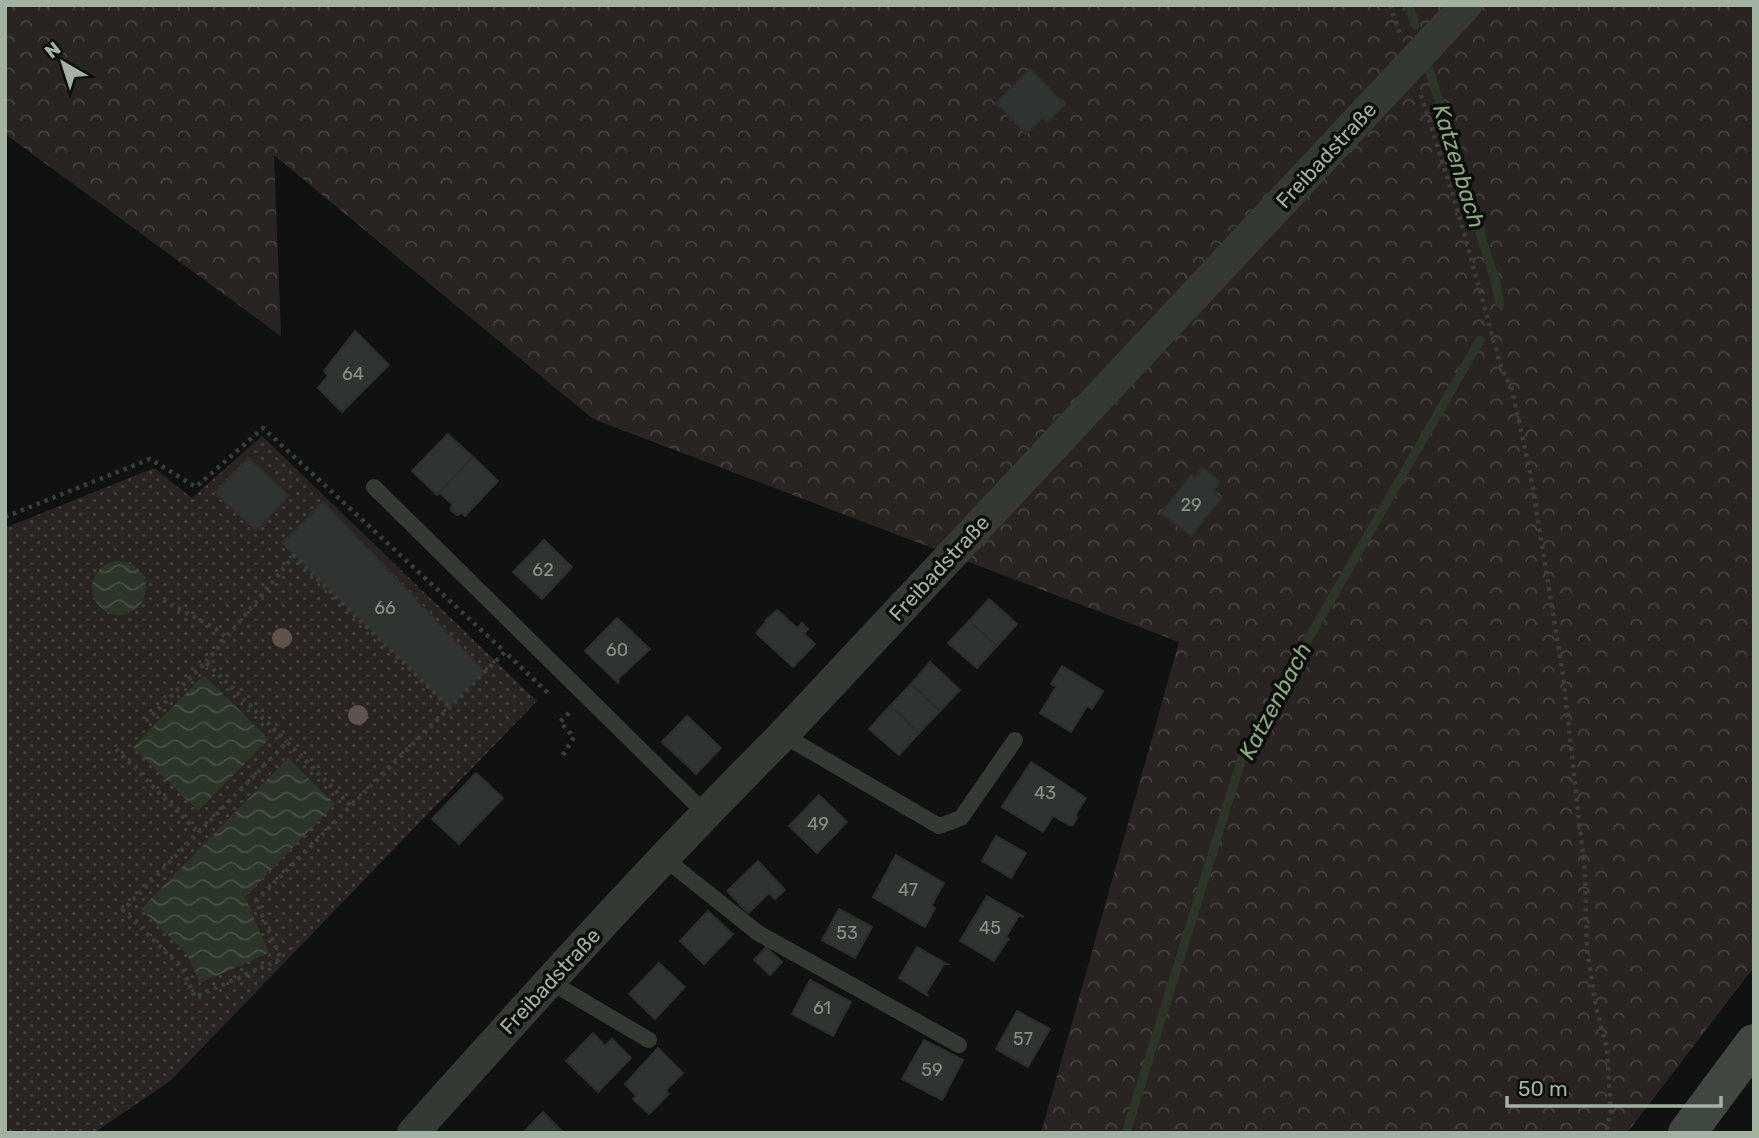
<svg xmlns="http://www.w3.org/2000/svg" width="1759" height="1138" viewBox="0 0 1759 1138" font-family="Rubik,sans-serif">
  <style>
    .grass { fill: url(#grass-dots) }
    .forest { fill: url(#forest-crowns) }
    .water { fill: url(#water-waves) }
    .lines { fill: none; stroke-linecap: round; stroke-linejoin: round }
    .stream { stroke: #2b3528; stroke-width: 9 }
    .building { fill: #303431; stroke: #2b2e2b; stroke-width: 2 }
    .path { stroke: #383e38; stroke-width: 4.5; stroke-dasharray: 3.5 5; stroke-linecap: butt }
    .lane { stroke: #343934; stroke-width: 16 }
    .street { stroke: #343934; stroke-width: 32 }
    .secondary { stroke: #404740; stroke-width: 38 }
    .tree { fill: #5e524b }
    .labels { text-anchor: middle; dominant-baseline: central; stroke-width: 7; stroke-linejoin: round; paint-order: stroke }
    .number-label { font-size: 18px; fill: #869286 }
    .street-label { font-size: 21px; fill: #a3b2a2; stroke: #0c0d0c }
    .water-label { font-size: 23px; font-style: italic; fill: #86ad7a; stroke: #0c0d0c }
  </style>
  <defs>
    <pattern id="grass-dots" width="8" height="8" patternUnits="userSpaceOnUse" patternTransform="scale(1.75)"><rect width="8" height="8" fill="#292421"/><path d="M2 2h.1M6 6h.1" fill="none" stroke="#45413e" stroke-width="1.8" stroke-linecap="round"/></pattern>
    <pattern id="forest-crowns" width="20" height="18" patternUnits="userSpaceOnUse" patternTransform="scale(1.75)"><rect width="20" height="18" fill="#292421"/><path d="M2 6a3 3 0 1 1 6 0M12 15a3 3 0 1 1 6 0" fill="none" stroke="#45413e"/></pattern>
    <pattern id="water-waves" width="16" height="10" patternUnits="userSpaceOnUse" patternTransform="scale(1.75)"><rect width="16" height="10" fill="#2b3528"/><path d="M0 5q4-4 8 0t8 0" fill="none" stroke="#475044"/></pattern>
  </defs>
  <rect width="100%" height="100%" fill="#101211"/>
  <path class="grass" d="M262,436L537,701L170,1081L94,1133H5V528L154,468L192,498Z"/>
  <path class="forest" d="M5,5H1754V967L1627,1133H1041L1179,642L593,419L274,155L281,336L5,134Z"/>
  <g class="water">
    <circle cx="119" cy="588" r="27"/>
    <path d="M204,675L269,739L198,811L133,747Z"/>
    <path d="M288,758L335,804L245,897L269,953L200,983L187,954L141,909Z"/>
  </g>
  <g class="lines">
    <g class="stream">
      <path d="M1409,5L1415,25"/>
      <path d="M1429,69L1496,284L1500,304"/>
      <path d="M1126,1133L1244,751L1480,340"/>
    </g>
  </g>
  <g class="building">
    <path d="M1030,69L1065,105L1047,122L1043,118L1026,134L996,103Z"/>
    <path d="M355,331L389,365L342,412L318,388L328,376L324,371Z"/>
    <path d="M448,434L473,457L437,495L412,471Z"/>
    <path d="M473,457L498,481L465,516L462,513L457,515L451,510L452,504L440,493L437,495Z"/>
    <path d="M249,458L289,496L256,531L215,493Z"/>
    <path d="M1203,468L1220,482L1213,492L1221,498L1191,536L1161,513L1192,474L1195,477Z"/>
    <path d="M323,502L485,672L449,707L282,543Z"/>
    <path d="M544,540L572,567L542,599L513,572Z"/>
    <path d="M989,599L1017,624L997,646L969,621Z"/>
    <path d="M777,610L797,628L802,623L808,629L804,634L815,644L793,667L756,633L766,622L765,621Z"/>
    <path d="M617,618L650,649L617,680L619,681L618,683L585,651Z"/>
    <path d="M969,621L997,646L977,668L948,643Z"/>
    <path d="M930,662L960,690L940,711L911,684Z"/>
    <path d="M1062,666L1103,691L1092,709L1087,706L1071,732L1040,713L1056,687L1051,684Z"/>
    <path d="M911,684L940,711L919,733L890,706Z"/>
    <path d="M890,706L919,733L899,755L869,729Z"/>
    <path d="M687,716L721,748L696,774L662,742Z"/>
    <path d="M1031,762L1086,798L1076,814L1077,818L1073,825H1069L1053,816L1043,832L1002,807Z"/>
    <path d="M476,773L503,798L459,844L432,819Z"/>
    <path d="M819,795L847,822L817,853L789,826Z"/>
    <path d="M996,836L1026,853L1011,878L982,861Z"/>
    <path d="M896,855L944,883L931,906L935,908L925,927L873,897Z"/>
    <path d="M758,861L785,890L775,899L769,893L748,913L727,891Z"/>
    <path d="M987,896L1024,917L1019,915L1006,937L1010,940L1008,939L994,961L960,941Z"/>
    <path d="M839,909L872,927L855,958L822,940Z"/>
    <path d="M708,911L733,934L704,964L680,941Z"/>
    <path d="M766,947L782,962L770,975L754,960Z"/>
    <path d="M917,947L947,964H944L926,993L928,996L899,978Z"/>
    <path d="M659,963L685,987L655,1019L629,994Z"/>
    <path d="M810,980L851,1002L833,1036L792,1014Z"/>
    <path d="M1017,1011L1050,1029L1028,1067L996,1049Z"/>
    <path d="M593,1033L605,1046L612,1039L631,1058L598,1092L566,1061Z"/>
    <path d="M924,1040L963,1060L942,1100L902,1079Z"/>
    <path d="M658,1048L683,1073L666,1090L669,1094L649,1114L633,1099L636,1096L625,1084Z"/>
    <path d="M543,1112L564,1133H523Z"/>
  </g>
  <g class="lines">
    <g class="path">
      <path d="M1390,5L1400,34"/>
      <path d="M1421,95L1458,211L1501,367L1512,389L1531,477L1563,675L1585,874L1587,950L1596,1007L1607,1049L1611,1113L1607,1124V1133"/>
      <path d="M5,517L150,459L196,487L263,428L505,652"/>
      <path d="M163,600L213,627L226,637"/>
      <path d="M206,662L294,556L449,707"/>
      <path d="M146,721L206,662L287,742"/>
      <path d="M116,749L198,832"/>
      <path d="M563,755L574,737L560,722L569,713"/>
      <path d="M350,805L287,742L123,910L182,968L195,997L281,959L256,901L505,652L548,693"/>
    </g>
    <g class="lane">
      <path d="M374,487L705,813"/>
      <path d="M783,735L939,826L961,818L1015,740"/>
      <path d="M664,858L758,933L959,1045"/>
      <path d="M549,981L649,1040"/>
    </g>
    <path class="street" d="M413,1133C534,998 655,863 783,735L1466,5"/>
    <path class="secondary" d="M1687,1133L1754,1043"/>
  </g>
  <g class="tree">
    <circle cx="282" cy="638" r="10"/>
    <circle cx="358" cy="715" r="10"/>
  </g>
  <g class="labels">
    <g class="number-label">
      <text x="353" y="374">64</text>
      <text x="1191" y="505">29</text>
      <text x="543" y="570">62</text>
      <text x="385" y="608">66</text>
      <text x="617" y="650">60</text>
      <text x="1045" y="793">43</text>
      <text x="818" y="824">49</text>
      <text x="908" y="890">47</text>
      <text x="990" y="928">45</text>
      <text x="847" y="933">53</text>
      <text x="822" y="1008">61</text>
      <text x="1023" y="1039">57</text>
      <text x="932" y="1070">59</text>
    </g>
    <g class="street-label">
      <text transform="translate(1326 155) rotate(-47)">Freibadstraße</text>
      <text transform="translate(939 568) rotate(-47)">Freibadstraße</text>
      <text transform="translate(550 981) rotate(-47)">Freibadstraße</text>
    </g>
    <g class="water-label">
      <text transform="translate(1459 166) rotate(73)">Katzenbach</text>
      <text transform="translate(1275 701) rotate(-62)">Katzenbach</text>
    </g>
  </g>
  <rect width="1759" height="1138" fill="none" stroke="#a3b2a2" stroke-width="14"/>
  <g transform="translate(63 63) rotate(321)" stroke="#0c0d0c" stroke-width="5" paint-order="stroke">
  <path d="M0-5L12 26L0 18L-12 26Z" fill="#a3b2a2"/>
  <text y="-10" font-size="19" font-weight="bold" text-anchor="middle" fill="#a3b2a2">N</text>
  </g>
  <path d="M1507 1096v10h214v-10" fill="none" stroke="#a3b2a2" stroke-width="3.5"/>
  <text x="1518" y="1096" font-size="21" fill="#a3b2a2" stroke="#0c0d0c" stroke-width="5" paint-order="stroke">50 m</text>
</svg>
